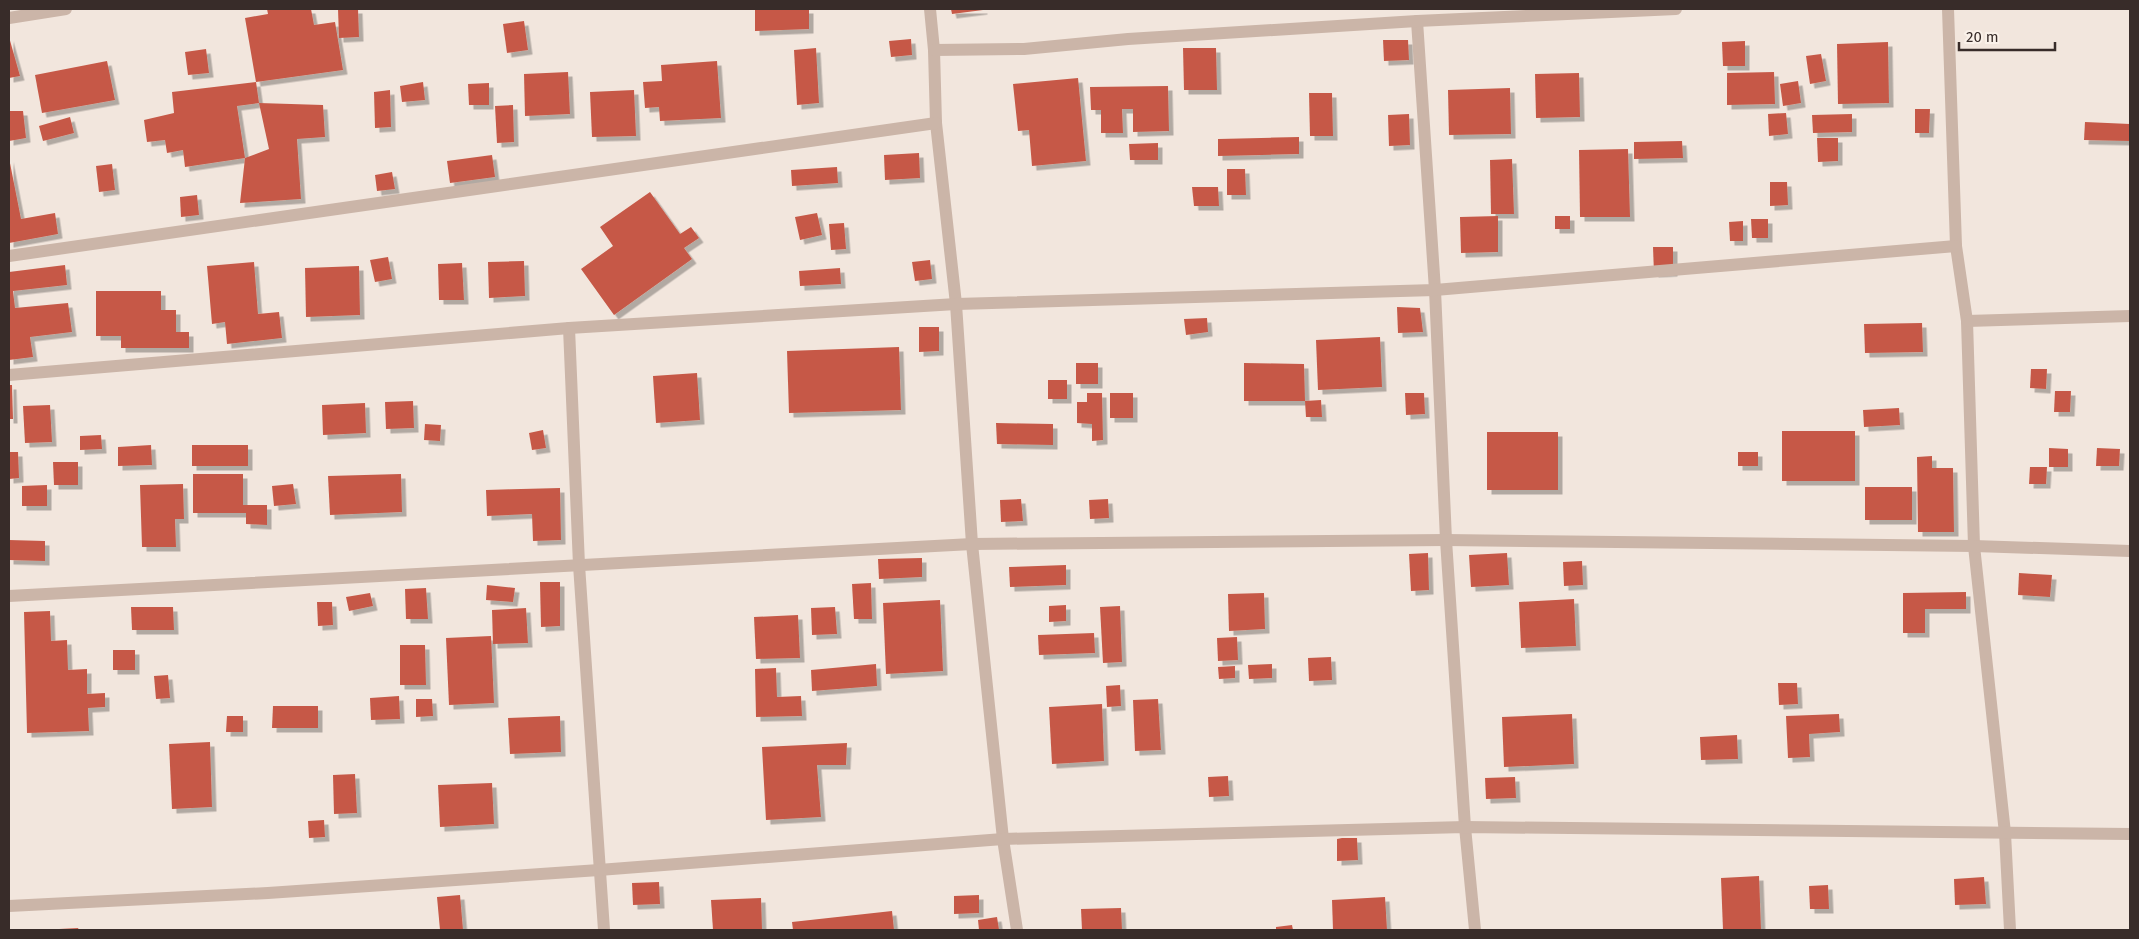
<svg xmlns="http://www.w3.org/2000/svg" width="2139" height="939" viewBox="0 0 2139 939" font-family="'Fira Sans',sans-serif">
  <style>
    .building { fill: #c65947; filter: url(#shadow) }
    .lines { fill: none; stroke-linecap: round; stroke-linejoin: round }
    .street { stroke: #cbb5a8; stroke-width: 12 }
  </style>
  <defs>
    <filter id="shadow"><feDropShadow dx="4.5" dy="4.5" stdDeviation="0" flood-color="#0004"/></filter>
  </defs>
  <rect width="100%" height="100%" fill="#f2e6dd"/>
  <g class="building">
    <path d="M267,9H311L314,25L335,22L343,70L256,82L245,18L268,14Z"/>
    <path d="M338,9H358L359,37L339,38Z"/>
    <path d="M755,9H809V29L755,31Z"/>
    <path d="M951,9H983V10L952,14Z"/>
    <path d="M524,21L528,50L507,53L503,24Z"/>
    <path d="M9,37L20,76L9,78Z"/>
    <path d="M911,39L912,55L891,57L889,41Z"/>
    <path d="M1383,40H1408L1409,60L1384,61Z"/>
    <path d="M1745,41V66H1723L1722,42Z"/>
    <path d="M1888,42L1889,103L1838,104L1837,44Z"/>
    <path d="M816,48L819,103L797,105L794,50Z"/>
    <path d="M1183,48H1216L1217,90H1184Z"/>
    <path d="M206,49L209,73L188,75L185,52Z"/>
    <path d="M1821,54L1826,81L1810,84L1806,56Z"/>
    <path d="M107,61L115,100L42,113L35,75Z"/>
    <path d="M717,61L721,118L660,121L659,107L645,108L643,82L662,81L661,65Z"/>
    <path d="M568,72L570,114L525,116L524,74Z"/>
    <path d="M1774,72L1775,104L1727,105V73Z"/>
    <path d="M1579,73L1580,117L1536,118L1535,74Z"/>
    <path d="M1078,78L1086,161L1032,166L1029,130L1018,131L1013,84Z"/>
    <path d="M1798,81L1801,103L1783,106L1780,84Z"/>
    <path d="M256,82L259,103L323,105L325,137L297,139L301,199L240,203L245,158L269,149L259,103L237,106L245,158L185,167L183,150L167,153L165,140L147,142L144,120L174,113L172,92Z"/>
    <path d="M423,82L425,100L402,102L400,86Z"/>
    <path d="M489,83V105H469L468,84Z"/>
    <path d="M1168,86L1169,131L1133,132V109H1122L1123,133H1101V110H1091L1090,87Z"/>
    <path d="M1510,88L1511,134L1449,135L1448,90Z"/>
    <path d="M390,90L391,127L375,128L374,92Z"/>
    <path d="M634,90L636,136L592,137L590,92Z"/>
    <path d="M1309,93H1332L1333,136H1310Z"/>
    <path d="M513,105L514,142L497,143L495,106Z"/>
    <path d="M1915,109H1930L1929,133H1915Z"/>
    <path d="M9,111H23L26,138L9,141Z"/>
    <path d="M1786,113L1788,134L1769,136L1768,114Z"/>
    <path d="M1409,114L1410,145L1389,146L1388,115Z"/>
    <path d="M1852,114V132L1813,133L1812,115Z"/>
    <path d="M70,117L74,133L43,141L39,126Z"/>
    <path d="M2085,122L2130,124V141L2084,140Z"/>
    <path d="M1299,137V154L1218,156V139Z"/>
    <path d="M1817,138H1838V161L1818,162Z"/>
    <path d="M1682,141L1683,158L1634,159V142Z"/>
    <path d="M1158,143V160H1130L1129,144Z"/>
    <path d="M1628,149L1630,217H1580L1579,150Z"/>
    <path d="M919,153L920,178L885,180L884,155Z"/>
    <path d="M492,155L495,177L450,183L447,161Z"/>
    <path d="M9,158L21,219L55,213L58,234L9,243Z"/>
    <path d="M1512,159L1514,214H1491L1490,160Z"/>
    <path d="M112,164L115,190L99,192L96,166Z"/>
    <path d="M837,167L838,183L792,186L791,170Z"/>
    <path d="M1227,169H1245L1246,195H1227Z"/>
    <path d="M392,172L395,189L377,191L375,175Z"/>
    <path d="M1770,182H1787L1788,205L1770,206Z"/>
    <path d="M1192,187H1218L1219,206H1194Z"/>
    <path d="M650,192L680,234L691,227L699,238L684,248L692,259L614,315L581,269L613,246L600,227Z"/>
    <path d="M197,195L199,215L181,217L180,197Z"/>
    <path d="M817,213L822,235L800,240L795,217Z"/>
    <path d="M1498,216V252L1461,253L1460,217Z"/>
    <rect x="1555" y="216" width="15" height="13"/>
    <path d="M1751,219H1768V238H1752Z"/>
    <path d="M1743,221V241H1730L1729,222Z"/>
    <path d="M844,223L846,249L831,250L829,224Z"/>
    <path d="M1653,247H1673V272L1654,273Z"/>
    <path d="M388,257L392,279L375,282L370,260Z"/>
    <path d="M930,260L932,279L915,281L912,262Z"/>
    <path d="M524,261L525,296L489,298L488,262Z"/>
    <path d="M254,262L258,314L279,312L282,338L227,344L225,322L212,324L207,266Z"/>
    <path d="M462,263L464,300H439L438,264Z"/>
    <path d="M65,265L67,285L13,291L15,308L68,303L72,332L30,337L33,357L9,360V272Z"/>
    <path d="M359,266L360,315L306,317L305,268Z"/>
    <path d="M840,268L841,284L800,286L799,271Z"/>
    <path d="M96,291H161V310H176V332H189V348H121V336H96Z"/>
    <path d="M1397,307L1420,308L1423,332L1398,333Z"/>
    <path d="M1207,318L1208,332L1186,335L1184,319Z"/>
    <path d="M1922,323L1923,352L1865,353L1864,324Z"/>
    <path d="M919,327H939V351L919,352Z"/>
    <path d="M1380,337L1382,387L1318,390L1316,340Z"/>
    <path d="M899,347L901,410L789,413L787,351Z"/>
    <rect x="1076" y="363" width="22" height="21"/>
    <path d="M1244,363L1304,364L1305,401H1244Z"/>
    <path d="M2031,369H2047L2046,389L2030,388Z"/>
    <path d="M697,373L700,420L656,423L653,376Z"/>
    <rect x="1048" y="380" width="19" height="19"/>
    <path d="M9,385H12L13,419H9Z"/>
    <path d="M2055,391H2071L2070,412H2054Z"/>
    <path d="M1087,393H1102L1103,440L1092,441V424L1077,423V402H1087Z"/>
    <rect x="1110" y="393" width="23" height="25"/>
    <path d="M1405,393H1424L1425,414L1406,415Z"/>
    <path d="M1321,400L1322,417H1306L1305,401Z"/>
    <path d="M413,401L414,428L386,429L385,402Z"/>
    <path d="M365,403L366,433L323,435L322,405Z"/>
    <path d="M50,405L52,442L25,443L23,406Z"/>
    <path d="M1899,408L1900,425L1864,427L1863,410Z"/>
    <path d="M996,423L1053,424V445L997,444Z"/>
    <path d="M425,424L441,425L440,441L424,440Z"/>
    <path d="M543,430L546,448L532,450L529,433Z"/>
    <rect x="1782" y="431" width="73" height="50"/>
    <rect x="1487" y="432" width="71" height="58"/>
    <path d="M101,435L102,449L80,450V436Z"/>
    <path d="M151,445L152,465L118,466V447Z"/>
    <rect x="192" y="445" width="56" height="21"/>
    <path d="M2049,448L2068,449V467H2049Z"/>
    <path d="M2097,448L2120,449L2119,466H2096Z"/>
    <path d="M9,452H18L19,478L9,479Z"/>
    <rect x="1738" y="452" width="20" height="14"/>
    <path d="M1932,456V468H1953L1954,532H1918L1917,457Z"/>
    <path d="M53,462H78V485H54Z"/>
    <path d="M2030,467H2047L2046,484H2029Z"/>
    <path d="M193,474H243V505H267V525L246,524V513H193Z"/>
    <path d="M401,474L402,512L330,515L328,476Z"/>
    <path d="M183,484L184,519H175L176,547H142L140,485Z"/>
    <path d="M293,484L296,504L274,506L272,486Z"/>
    <path d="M47,485V506H22V486Z"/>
    <rect x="1865" y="487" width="47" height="33"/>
    <path d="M560,488L561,540L533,541L532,514L487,516L486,490Z"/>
    <path d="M1021,499L1023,521L1001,522L1000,500Z"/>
    <path d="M1108,499L1109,518L1090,519L1089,500Z"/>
    <path d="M9,540L45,541V561L9,560Z"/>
    <path d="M1428,553L1429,590L1411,591L1409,554Z"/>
    <path d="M1507,553L1509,585L1471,587L1469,555Z"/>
    <path d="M922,558V577L879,579L878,559Z"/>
    <path d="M1582,561L1583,585L1564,586L1563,562Z"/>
    <path d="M1066,565V585L1010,587L1009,567Z"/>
    <path d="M2019,573L2052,575L2050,597L2018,595Z"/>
    <path d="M540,582H560V626L541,627Z"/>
    <path d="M871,583L872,619H854L852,584Z"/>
    <path d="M487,585L515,588L513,602L486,600Z"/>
    <path d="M426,588L428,619H406L405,589Z"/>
    <path d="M1966,592V609H1925V633H1903V593Z"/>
    <path d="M370,593L373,606L349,611L346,597Z"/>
    <path d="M1264,593L1265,629L1229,631L1228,594Z"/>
    <path d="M1574,599L1576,646L1521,648L1519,602Z"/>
    <path d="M940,600L943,671L886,674L883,603Z"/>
    <path d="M317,602H332L333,625L318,626Z"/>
    <path d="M1066,605V621L1049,622V606Z"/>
    <path d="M1120,606L1122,662L1103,663L1100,607Z"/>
    <path d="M131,607H173L174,630H132Z"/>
    <path d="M835,607L837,634L812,635L811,608Z"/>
    <path d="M526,608L528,643L493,644L492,610Z"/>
    <path d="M50,611L51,641L67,640L68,670L87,669V694L105,693V707L88,708L89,731L27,733L24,612Z"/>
    <path d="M798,615L800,658L756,659L754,617Z"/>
    <path d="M1094,633L1095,653L1039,655L1038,635Z"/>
    <path d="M491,636L494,703L449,705L446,638Z"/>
    <path d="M1237,637L1238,660L1218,661L1217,638Z"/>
    <path d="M400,645H425L426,685H400Z"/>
    <rect x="113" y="650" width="22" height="20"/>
    <path d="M1331,657L1332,680L1309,681L1308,658Z"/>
    <path d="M876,664L877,686L812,691L811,670Z"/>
    <path d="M1272,664V678L1249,679L1248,665Z"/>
    <path d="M1235,666V678L1219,679L1218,667Z"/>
    <path d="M776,668L777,697L801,696L802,716L756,717L755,669Z"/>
    <path d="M168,675L170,698L156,699L154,676Z"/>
    <path d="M1778,683H1797L1798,704L1779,705Z"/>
    <path d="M1120,685L1121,706L1107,707L1106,686Z"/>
    <path d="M399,696L400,719L371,720L370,698Z"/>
    <path d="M416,699H432L433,716L416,717Z"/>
    <path d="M1158,699L1161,750L1135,751L1133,700Z"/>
    <path d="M1102,704L1104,761L1052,764L1049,707Z"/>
    <path d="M273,706H318V728H272Z"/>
    <path d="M1572,714L1574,764L1504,767L1502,717Z"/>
    <path d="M1839,714L1840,732L1809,734L1810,757L1788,758L1786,716Z"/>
    <path d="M227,716H243V732H226Z"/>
    <path d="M560,716L561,752L510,754L508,718Z"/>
    <path d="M1737,735L1738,759L1701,760L1700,737Z"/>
    <path d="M210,742L212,807L172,809L169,744Z"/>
    <path d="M847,743L846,765H817L821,817L766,820L762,747Z"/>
    <path d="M355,774L357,813L334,814L333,775Z"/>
    <path d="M1228,776L1229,796L1209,797L1208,777Z"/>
    <path d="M1515,777L1516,798L1486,799L1485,778Z"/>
    <path d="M492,783L494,824L440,827L438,785Z"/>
    <path d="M324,820L325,837L309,838L308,821Z"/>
    <path d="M1342,838H1357L1358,860L1337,861V839Z"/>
    <path d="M1759,876L1761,930H1723L1721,878Z"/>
    <path d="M1984,877L1986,904L1955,905L1954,879Z"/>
    <path d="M659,882L660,904L633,905L632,883Z"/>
    <path d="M1828,885L1829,909H1810L1809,886Z"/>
    <path d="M460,895L463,930H440L437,897Z"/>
    <path d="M979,895V913L954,914V896Z"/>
    <path d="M1385,897L1387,930H1333L1332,900Z"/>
    <path d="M761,898L762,930H713L711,900Z"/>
    <path d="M1121,908L1122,930H1082L1081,909Z"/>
    <path d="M892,911L894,930H793L792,922Z"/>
    <path d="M997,917L999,930H979L978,920Z"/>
    <path d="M1292,925L1293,930H1276V927Z"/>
    <path d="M78,928L79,930H60L59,929Z"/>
  </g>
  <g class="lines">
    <g class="street">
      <path d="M930,9L934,50L936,123L956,304L972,544L1003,839L1017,930"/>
      <path d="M1948,9L1956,246L1967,321L1974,546L2005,833L2010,930"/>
      <path d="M9,18L66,9"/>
      <path d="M1417,21L1435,290L1446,540L1465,827L1475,930"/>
      <path d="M934,50L1024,49L1128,39L1417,21L1676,9"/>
      <path d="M9,256L936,123"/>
      <path d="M1967,321L2130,316"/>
      <path d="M569,328L579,565L604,930"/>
      <path d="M9,375L569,328L956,304L1435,290L1956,246"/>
      <path d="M9,596L972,544L1446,540L1974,546L2130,551"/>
      <path d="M9,906L268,893L599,870L1003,839L1465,827L2130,834"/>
    </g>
  </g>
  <rect width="2139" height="939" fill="none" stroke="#382c29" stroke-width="20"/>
  <path d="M1959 42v8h96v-8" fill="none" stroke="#382c29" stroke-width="2.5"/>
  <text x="1966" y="42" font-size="15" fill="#382c29" stroke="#faf1e9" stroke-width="4" paint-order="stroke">20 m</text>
</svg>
